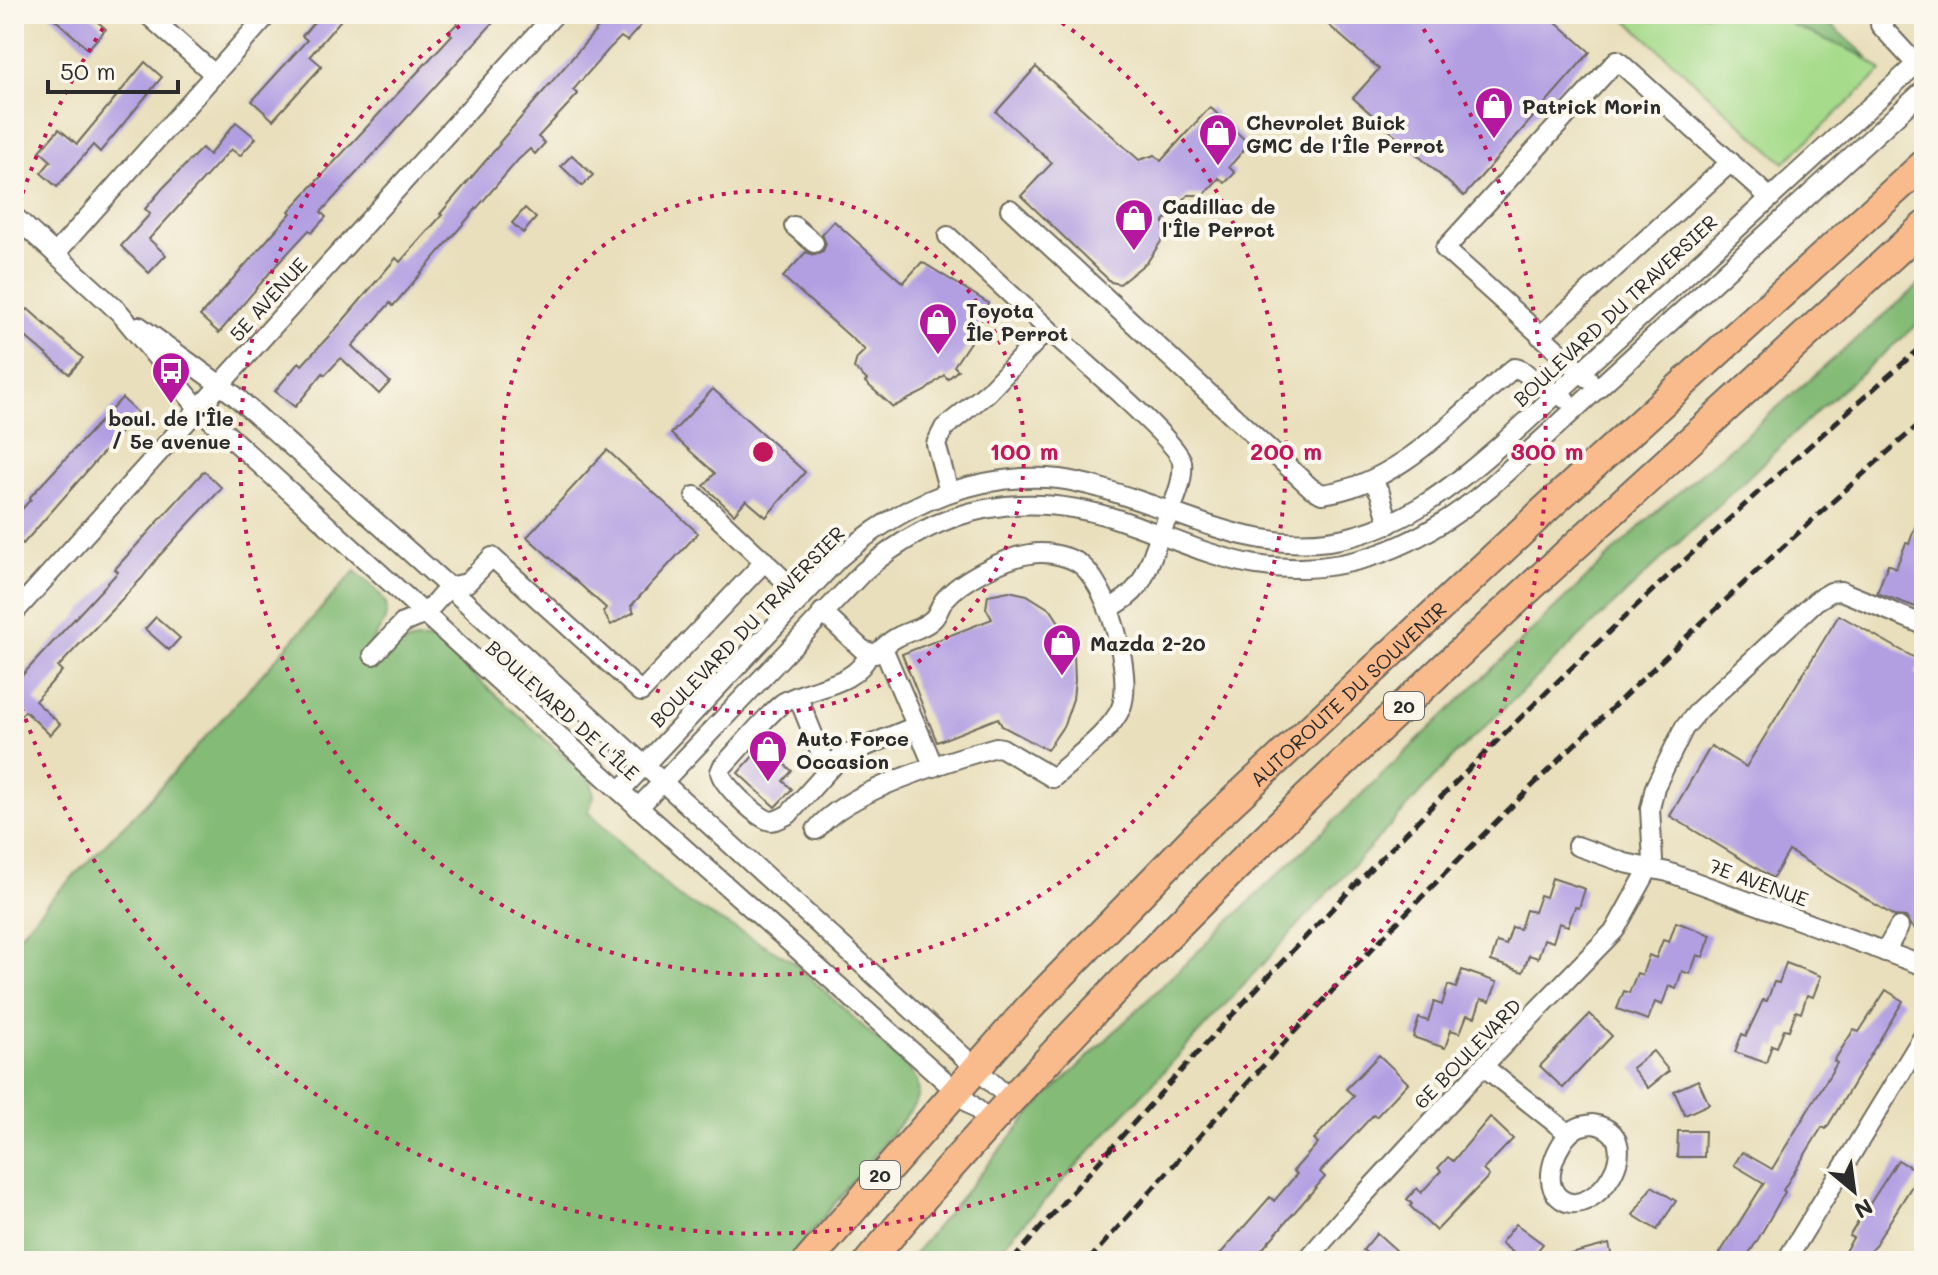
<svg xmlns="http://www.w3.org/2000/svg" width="1938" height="1275" viewBox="0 0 1938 1275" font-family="Mali,sans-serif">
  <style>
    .green { fill: #a6db8b; stroke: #68835b; stroke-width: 2 }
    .forest { fill: #84bb77; stroke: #587351; stroke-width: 2 }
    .building { fill: #b19fe2 }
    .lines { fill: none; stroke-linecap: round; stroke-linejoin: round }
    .minor-casing { stroke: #6e6a5e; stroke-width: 22 }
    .highway-casing { stroke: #6e6a5e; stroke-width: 32 }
    .minor { stroke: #fff; stroke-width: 18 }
    .highway { stroke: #fabb8c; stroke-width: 28 }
    .rail { stroke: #2b2b2b; stroke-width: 5; stroke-dasharray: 12 6; stroke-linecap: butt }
    .ring { fill: none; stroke: #c2185b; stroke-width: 4; stroke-dasharray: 4 8 }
    .labels { text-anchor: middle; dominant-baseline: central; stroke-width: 8; stroke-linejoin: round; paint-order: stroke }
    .shield { fill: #fbf7ec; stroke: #696865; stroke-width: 2 }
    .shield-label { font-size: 18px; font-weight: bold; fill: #2b2b2b }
    .poi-label { font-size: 20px; font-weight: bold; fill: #2b2b2b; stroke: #fbf7ec; text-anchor: start }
    .street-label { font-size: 20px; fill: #2b2b2b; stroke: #fbf7ec }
    .centre { fill: #c2185b; stroke: #fbf7ec; stroke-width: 4 }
    .ring-label { font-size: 24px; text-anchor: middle; font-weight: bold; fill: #c2185b; stroke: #fbf7ec; stroke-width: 8; stroke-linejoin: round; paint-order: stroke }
  </style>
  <rect width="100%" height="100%" fill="#fbf7ec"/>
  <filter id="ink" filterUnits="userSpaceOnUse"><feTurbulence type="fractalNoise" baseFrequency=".0125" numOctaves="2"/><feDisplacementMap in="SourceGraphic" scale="16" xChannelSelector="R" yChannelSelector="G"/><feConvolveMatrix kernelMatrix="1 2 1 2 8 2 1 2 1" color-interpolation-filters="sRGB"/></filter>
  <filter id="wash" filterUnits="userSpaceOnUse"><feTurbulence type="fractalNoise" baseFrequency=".006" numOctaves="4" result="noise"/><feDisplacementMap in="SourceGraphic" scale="32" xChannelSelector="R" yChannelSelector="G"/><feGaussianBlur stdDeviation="1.8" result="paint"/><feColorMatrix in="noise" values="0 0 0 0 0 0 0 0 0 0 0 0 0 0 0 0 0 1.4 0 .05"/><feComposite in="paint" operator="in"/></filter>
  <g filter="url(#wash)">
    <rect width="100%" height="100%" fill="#e9dfbc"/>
    <path class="green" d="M1620,14H1776C1809,36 1853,43 1882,71L1784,163Z"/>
    <g class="forest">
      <path d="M1776,14H1819L1869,58L1794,26Z"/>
      <path d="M1924,281V319L1823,406L1456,754L989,1261H908L1035,1108L1650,517Z"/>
      <path d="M355,571C396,607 395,607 366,651L380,663C397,645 409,636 435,641L591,780L594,797L588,812L678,897L791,960L909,1069L917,1080L919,1094L915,1105L788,1261H14V941L49,901L144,805Z"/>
    </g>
    <g id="blocks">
      <g class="building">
        <path d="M49,14H89L106,29L88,49Z"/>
        <path d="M321,14H346L310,56L322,66L273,120L252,101L307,40L302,36Z"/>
        <path d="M466,14H501L321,212L326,217L312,232L309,230L272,270L219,333L200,316L291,213L289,211L452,35L449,32Z"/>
        <path d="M610,14H630L642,24L627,41L621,37L609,49L573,90L578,94L538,137L545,143L535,154L530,149L518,160L393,306L390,303L352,346L390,382L379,394L341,358L325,375L323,373L295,407L275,391L299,362L302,365L341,323L396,258L400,262L442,215L440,214L500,144L499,143Z"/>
        <path d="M1316,14H1547L1590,52L1464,196L1353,98L1379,69Z"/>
        <path d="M145,62L162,77L100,152L93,145L57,187L41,173L51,161L40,151L59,129L77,144Z"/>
        <path d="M1036,67L1139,160L1155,155L1161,161L1210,107L1246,141L1244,150L1229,167L1235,173L1225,183L1219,178L1204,195H1188L1164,221V237L1148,261L1120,284L1111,282L1021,196L1052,163L996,112Z"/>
        <path d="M236,122L256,138L240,156L231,149L149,239L166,255L149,273L121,246L150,214L145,209L163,188L202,148L209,155Z"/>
        <path d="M572,155L593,175L582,186L561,166Z"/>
        <path d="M525,208L536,218L523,233L512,223Z"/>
        <path d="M834,221L903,283L922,262L988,303L976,333L954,366L958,370L948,379L944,375L925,391L893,407L865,382L867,380L854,368L857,358L865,350L783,277L806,252L813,255L823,251L826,244L822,234Z"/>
        <path d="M28,309L83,358L69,374L14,327V323Z"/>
        <path d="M713,389L805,472L766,517L746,500L734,514L704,486L715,473L671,434Z"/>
        <path d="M122,398L138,413L23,544L14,536V518L31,499L30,497Z"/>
        <path d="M607,450L698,533L631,606L634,612L611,625L603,612L606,608L527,537Z"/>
        <path d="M204,471L222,488L159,556L142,578L58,667L62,671L35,701L60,724L50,735L25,711L14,723V684L118,572L115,569Z"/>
        <path d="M1922,507H1924V610L1877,593L1888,564L1896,568L1906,543L1909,544Z"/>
        <path d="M1009,591L1027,595L1051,610L1069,638L1074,655L1075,680L1073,699L1064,725L1047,750L1002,726L998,718L937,742L902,654L992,619L986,608L988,595Z"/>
        <path d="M1839,615L1922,662L1915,673L1924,678V934L1911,926L1906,917L1894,916L1789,851L1773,878L1670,816L1711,746L1746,767Z"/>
        <path d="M156,617L180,638L169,650L145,629Z"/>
        <path d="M763,745L792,771L783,781L792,789L775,807L738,773Z"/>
        <path d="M1552,878L1585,889L1579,908L1575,907L1568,926L1559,923L1553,942L1544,939L1538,958L1529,955L1523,972L1491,961L1497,942L1506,945L1512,927L1520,929L1526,910L1534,912L1540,895L1546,897Z"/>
        <path d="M1676,922L1711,935L1703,957L1697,955L1690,974L1682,971L1676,989L1669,986L1662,1005L1655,1002L1648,1020L1617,1009L1624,991L1629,993L1637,973L1642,975L1649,955L1656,958L1663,940L1669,942Z"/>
        <path d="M1786,963L1821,976L1813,997L1807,995L1801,1013L1796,1011L1789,1030L1784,1029L1777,1047L1772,1045L1766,1063L1735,1052L1742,1034L1746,1036L1763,1000L1767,1001L1774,982L1779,983Z"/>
        <path d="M1462,970L1497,982L1490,1001L1481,999L1475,1017L1467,1015L1460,1033L1451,1030L1445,1048L1413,1037L1419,1018L1428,1021L1434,1002L1442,1005L1448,985L1456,988Z"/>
        <path d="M1886,990L1903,1001L1826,1129L1822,1127L1783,1190L1785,1192L1757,1241L1744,1261H1715L1764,1183L1734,1165L1742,1152L1772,1169L1837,1063L1834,1061L1854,1029L1859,1032Z"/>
        <path d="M1590,1014L1612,1036L1563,1088L1540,1066Z"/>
        <path d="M1653,1051L1669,1071L1648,1088L1632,1068Z"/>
        <path d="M1379,1055L1408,1083L1376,1117L1373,1115L1320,1172L1325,1177L1252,1261H1214L1270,1197L1274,1201L1297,1174L1293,1171L1318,1143L1314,1139L1354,1096L1346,1089Z"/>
        <path d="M1698,1080L1709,1104L1685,1115L1674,1091Z"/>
        <path d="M1490,1117L1513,1139L1483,1170L1489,1176L1436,1231L1410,1206L1412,1204L1407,1199L1417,1188L1421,1193L1441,1171L1438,1168L1448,1157L1453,1161Z"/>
        <path d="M1678,1131H1705L1704,1157H1677Z"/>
        <path d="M1898,1160L1920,1173L1865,1261H1839L1853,1238L1849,1236Z"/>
        <path d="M1652,1186L1676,1201L1657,1230L1633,1215Z"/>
        <path d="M1516,1224L1543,1244L1529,1261H1524L1501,1243Z"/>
        <path d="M1377,1233L1396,1250L1386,1261H1376L1363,1250Z"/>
        <path d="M1609,1244L1613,1261H1564L1563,1256Z"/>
      </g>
    </g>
  </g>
  <g filter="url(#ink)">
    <use href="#blocks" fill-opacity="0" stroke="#6e6a5e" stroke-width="2"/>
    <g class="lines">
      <defs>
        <g id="minor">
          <path d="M147,14L214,74"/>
          <path d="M1891,14L1880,25L1916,64"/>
          <path d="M1010,209L1311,488L1322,494C1401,484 1455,416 1514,368C1526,369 1531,380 1541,387C1550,392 1558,391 1565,399"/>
          <path d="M14,216L120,313L199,409L620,791L992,1123"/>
          <path d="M794,226L814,243"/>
          <path d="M948,236L1048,329"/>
          <path d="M56,253L268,14"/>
          <path d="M139,326L234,395L449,587L1012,1101"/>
          <path d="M1540,336L1731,162"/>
          <path d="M1588,378L1445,249L1617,60L1770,198"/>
          <path d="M1372,480L1380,493L1389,524"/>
          <path d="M949,492L936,444L944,428L988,392L1048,329C1069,349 1179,442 1182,462C1185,486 1167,516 1159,538C1145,573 1145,591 1108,609"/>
          <path d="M695,496L802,597"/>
          <path d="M14,613L555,14"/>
          <path d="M883,648L934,767"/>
          <path d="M869,654C855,687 812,686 784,702C769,712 737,752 722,767L720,772C722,784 758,819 771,821C777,821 783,817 789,814L840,757L916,726"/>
          <path d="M373,655L403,623L425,614L449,587L467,583L492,557L641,692L765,561"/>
          <path d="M798,697L821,754L832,767"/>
          <path d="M620,791L838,559C899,505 976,471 1059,479C1090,483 1122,495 1152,505C1209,526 1265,549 1328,541C1400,531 1451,488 1504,442L1924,57"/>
          <path d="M638,808L863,572C939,505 1027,488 1123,521C1167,536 1210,557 1256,565C1347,579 1422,545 1490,487L1924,90"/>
          <path d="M816,830C846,791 947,761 996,747L1002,748L1053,778C1072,760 1111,732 1121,708C1134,676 1108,580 1077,562C1064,555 1044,551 1030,554C1004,558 961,580 945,599C939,606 939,614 932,620C921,630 906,631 894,639C887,643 882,650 875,654L863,650L822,612"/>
          <path d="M1577,846L1625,863L1668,872L1924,966"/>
          <path d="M1885,952L1899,927"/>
          <path d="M1483,1066L1569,1134"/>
          <path d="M1593,1124C1653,1135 1594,1223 1561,1199C1539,1184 1557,1141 1575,1129C1581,1125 1586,1125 1593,1124Z"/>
          <path d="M1306,1261L1350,1210L1483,1066L1615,930L1653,861L1650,809L1655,787L1684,728L1700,709L1816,601L1831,592L1841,591L1924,625"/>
          <path d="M1786,1261L1924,1035"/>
        </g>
        <g id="highway">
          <path id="s1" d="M808,1261L1029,1008L1201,831L1549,506L1924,164"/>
          <path d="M869,1261C1187,883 1563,561 1924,226"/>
        </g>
      </defs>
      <use href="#minor" class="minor-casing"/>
      <use href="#highway" class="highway-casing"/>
      <use href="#minor" class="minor"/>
      <use href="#highway" class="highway"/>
      <g class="rail">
        <path d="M1012,1261C1294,935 1598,627 1924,345"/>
        <path d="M1088,1261C1194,1142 1300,1023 1411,908C1576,739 1747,576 1924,420"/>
      </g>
    </g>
  </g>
  <g class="ring">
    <circle cx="763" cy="452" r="261"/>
    <path d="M1052 16A523 523 0 1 1 474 16"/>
    <path d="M15 216A784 784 0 0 1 109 19M1417 19A784 784 0 1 1 15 688"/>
  </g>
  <defs>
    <symbol id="shop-pin" viewBox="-11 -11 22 30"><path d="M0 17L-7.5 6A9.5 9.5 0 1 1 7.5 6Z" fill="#b5179e" stroke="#fbf7ec"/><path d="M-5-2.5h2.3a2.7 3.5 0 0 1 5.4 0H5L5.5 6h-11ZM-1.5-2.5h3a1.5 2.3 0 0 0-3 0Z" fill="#fff"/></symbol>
    <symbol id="bus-pin" viewBox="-11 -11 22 30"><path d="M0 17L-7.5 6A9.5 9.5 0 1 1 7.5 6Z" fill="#b5179e" stroke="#fbf7ec"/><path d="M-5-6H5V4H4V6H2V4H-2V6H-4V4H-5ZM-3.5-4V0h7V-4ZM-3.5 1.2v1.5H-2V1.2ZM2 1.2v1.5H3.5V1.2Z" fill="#fff"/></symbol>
  </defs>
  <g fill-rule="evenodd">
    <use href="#shop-pin" x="1472" y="84" width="44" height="60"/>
    <use href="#shop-pin" x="1196" y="111" width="44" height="60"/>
    <use href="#shop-pin" x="1112" y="196" width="44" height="60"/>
    <use href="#shop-pin" x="916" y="300" width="44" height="60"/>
    <use href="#bus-pin" x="149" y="349" width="44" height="60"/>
    <use href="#shop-pin" x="1040" y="621" width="44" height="60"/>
    <use href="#shop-pin" x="746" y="727" width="44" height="60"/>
  </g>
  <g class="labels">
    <g class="shield">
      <rect x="1384" y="692" width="40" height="28" rx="6"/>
      <rect x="860" y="1161" width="40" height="28" rx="6"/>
    </g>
    <g class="shield-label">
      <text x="1404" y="706">20</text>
      <text x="880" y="1175">20</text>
    </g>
    <g class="poi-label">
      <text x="1522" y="106">Patrick Morin</text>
      <text x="1246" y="122">Chevrolet Buick<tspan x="1246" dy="23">GMC de l'Île Perrot</tspan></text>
      <text x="1162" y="206">Cadillac de<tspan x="1162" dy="23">l'Île Perrot</tspan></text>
      <text x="966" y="310">Toyota<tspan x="966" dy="23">Île Perrot</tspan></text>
      <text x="171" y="418" text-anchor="middle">boul. de l'Île<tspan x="171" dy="23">/ 5e avenue</tspan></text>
      <text x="1090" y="643">Mazda 2-20</text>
      <text x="796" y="738">Auto Force<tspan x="796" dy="23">Occasion</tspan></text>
    </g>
    <g class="street-label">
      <text transform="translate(268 299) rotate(-48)">5E AVENUE</text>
      <text transform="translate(1615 310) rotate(-43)">BOULEVARD DU TRAVERSIER</text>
      <text transform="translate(747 626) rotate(-46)">BOULEVARD DU TRAVERSIER</text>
      <text stroke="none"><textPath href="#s1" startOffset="784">AUTOROUTE DU SOUVENIR</textPath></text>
      <text transform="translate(563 710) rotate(42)">BOULEVARD DE L'ÎLE</text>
      <text transform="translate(1759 882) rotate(20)">7E AVENUE</text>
      <text transform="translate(1467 1053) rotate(-46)">6E BOULEVARD</text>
    </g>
  </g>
  <circle cx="763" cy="452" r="12" class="centre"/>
  <g class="ring-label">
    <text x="1024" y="460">100 m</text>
    <text x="1286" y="460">200 m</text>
    <text x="1547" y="460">300 m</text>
  </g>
  <rect width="1938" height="1275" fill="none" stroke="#fbf7ec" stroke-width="48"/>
  <g transform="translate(1854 1191) rotate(151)" stroke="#fbf7ec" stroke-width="6" paint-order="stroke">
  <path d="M0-6L14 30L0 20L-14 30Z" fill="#2b2b2b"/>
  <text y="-12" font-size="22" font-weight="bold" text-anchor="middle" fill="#2b2b2b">N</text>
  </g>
  <path d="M48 80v12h130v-12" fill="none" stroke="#2b2b2b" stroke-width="4"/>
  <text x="60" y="80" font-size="24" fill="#2b2b2b" stroke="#fbf7ec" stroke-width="6" paint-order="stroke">50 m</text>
</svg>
